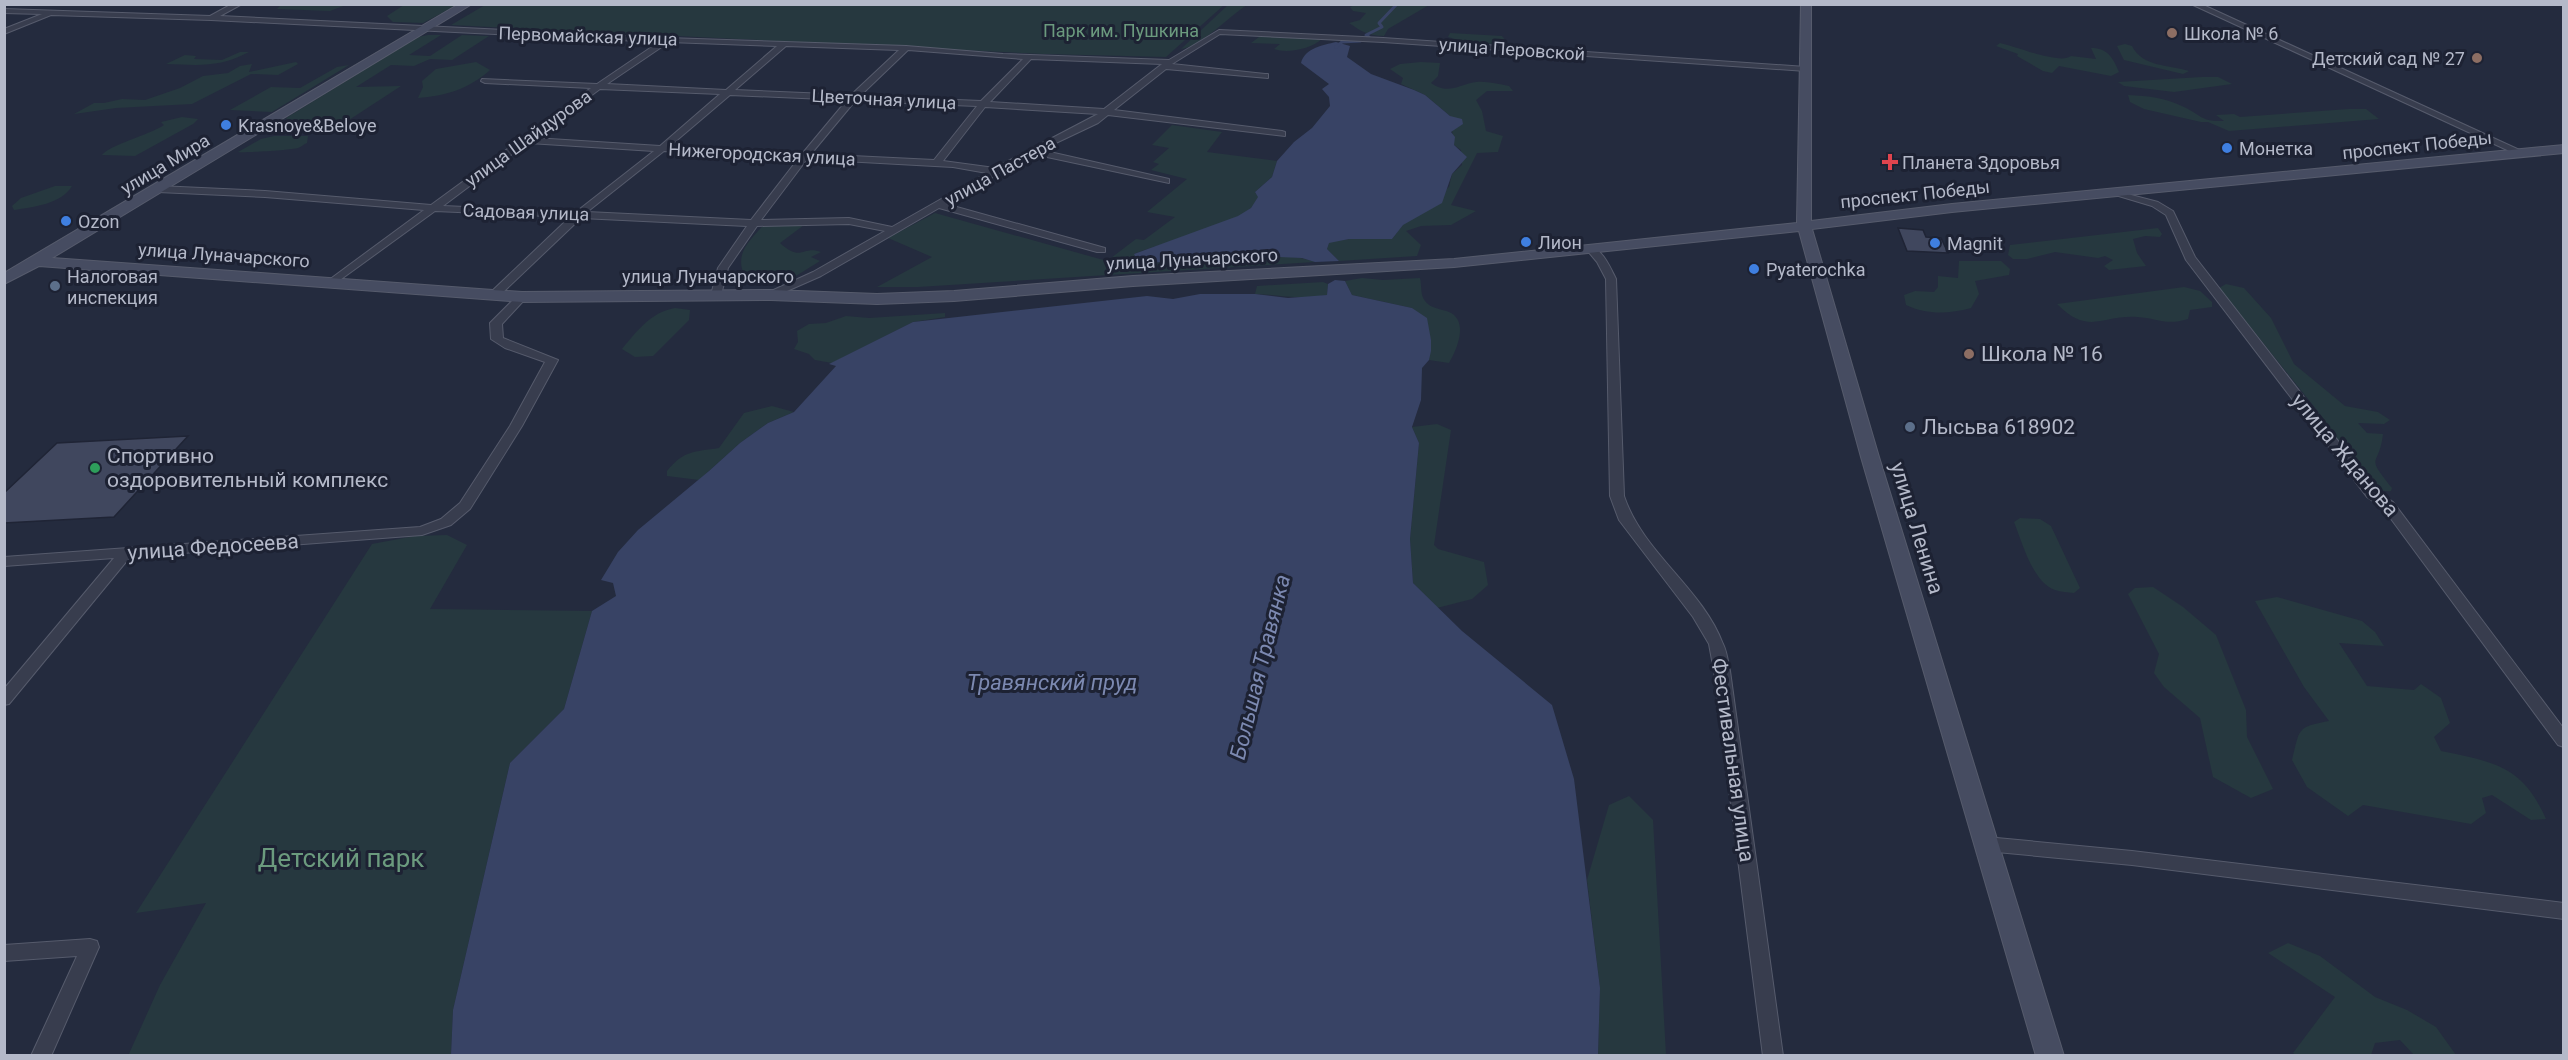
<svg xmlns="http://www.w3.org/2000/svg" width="2568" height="1060" viewBox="0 0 2568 1060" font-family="Roboto,sans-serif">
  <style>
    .green { fill: #26383f }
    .water { fill: #384365 }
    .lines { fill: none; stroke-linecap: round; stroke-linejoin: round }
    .stream { stroke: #384365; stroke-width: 3 }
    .building { fill: #40475e; stroke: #1f2435; stroke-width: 1.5 }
    .street-casing { stroke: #565b6c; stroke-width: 2 }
    .secondary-casing { stroke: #565b6c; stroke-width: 2 }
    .street { fill: #383d4e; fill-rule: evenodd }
    .secondary { fill: #464c61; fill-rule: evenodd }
    .education-dot { fill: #8d6e63; stroke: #1d2233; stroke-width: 2 }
    .shop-dot { fill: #3f7fe0; stroke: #1d2233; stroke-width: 2 }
    .health-dot { fill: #e0444e; stroke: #1d2233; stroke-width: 2 }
    .service-dot { fill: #5c6f8a; stroke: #1d2233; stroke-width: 2 }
    .leisure-dot { fill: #2e9e5b; stroke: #1d2233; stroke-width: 2 }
    .labels { text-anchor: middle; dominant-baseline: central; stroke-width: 6; stroke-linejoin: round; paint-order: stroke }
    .far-park-label { font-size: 18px; fill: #6b9a7e; stroke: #1d2233 }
    .far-poi-label { font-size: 18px; fill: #b4b9c9; stroke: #1d2233; text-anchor: start }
    .far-street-label { font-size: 18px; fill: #b4b9c9; stroke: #1d2233 }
    .poi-label { font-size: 21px; fill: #b4b9c9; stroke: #1d2233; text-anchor: start }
    .street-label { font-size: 21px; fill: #b4b9c9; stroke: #1d2233 }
    .water-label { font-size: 22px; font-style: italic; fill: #7c89b1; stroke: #1d2233 }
    .near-park-label { font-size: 26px; fill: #6b9a7e; stroke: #1d2233 }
  </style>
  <rect width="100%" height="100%" fill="#242b3e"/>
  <g class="green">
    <path d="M281,5V4L346,5L330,11L277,9Z"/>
    <path d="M404,5V4L457,5L423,23L393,22L387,16Z"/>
    <path d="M485,5L1224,4V5L1166,57L1043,54L451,25Z"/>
    <path d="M1228,5H1247C1229,16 1201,47 1181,49Z"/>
    <path d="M1355,5V4L1429,5L1388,29L1384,36C1368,36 1361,31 1349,23L1360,20L1366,13L1353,11L1350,7Z"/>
    <path d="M1450,33L1502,36L1506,41L1505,44C1486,44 1466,43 1448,37Z"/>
    <path d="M1263,34L1322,39C1311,49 1287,54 1274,49L1280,44L1251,43Z"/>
    <path d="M428,35H441L409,55L430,56L462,35L489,36L452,60L430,59L414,66L391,65L356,87L401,86L332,131L293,125L286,118L418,37Z"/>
    <path d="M2000,43C2015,46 2060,65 2071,56L2096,59L2091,48C2108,48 2113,58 2119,72L2111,76L2059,66L2052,73L2043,71L2017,56L2018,54L1996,46Z"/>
    <path d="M2125,44L2132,46C2142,67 2170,65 2189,71L2183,74L2124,60L2117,46Z"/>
    <path d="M240,52H249C219,68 199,65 166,64L185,55L196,56L194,59L222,60Z"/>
    <path d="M296,62L298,64L278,75L251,74L192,104L116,108L74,114L94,103H104L122,99L145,100L180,88L203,76L228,73L240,66L252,64L249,72Z"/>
    <path d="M476,62L490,70C469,89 445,96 418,98L423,87L422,81L436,69Z"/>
    <path d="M1421,62L1440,63L1438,76L1431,83C1448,95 1458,85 1476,82C1487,81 1498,84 1509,86L1513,91H1487L1476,100L1482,111L1486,131L1503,136L1498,152L1477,153L1451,205L1476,211L1451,225L1421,226L1406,231L1421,245L1417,256L1339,261L1327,249L1329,242L1349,239H1392L1402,225L1449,187L1452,174L1462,165L1461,150L1454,145L1450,116L1425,95L1401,84L1403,78L1390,69L1400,64Z"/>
    <path d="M349,65L272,112L230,110L271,87L300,88L337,67Z"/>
    <path d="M2202,77H2218L2232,84L2174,92L2124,86L2118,82Z"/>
    <path d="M2128,95C2149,96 2166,98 2184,107C2203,116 2201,122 2224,121L2216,115L2234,114L2240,117L2349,109H2366L2379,119L2229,131L2208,122H2201L2144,109L2130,102Z"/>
    <path d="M182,117L198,119L193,124L135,156L102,155C109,145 149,135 164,125L161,122Z"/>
    <path d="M1172,125L1222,132L1207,152L1277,161L1272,177L1255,192L1259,197C1256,200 1254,205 1251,208C1231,227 1163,242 1134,254L1139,263C1159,262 1179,266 1199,264C1237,262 1279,249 1315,262L918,287H877L932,257L888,238L935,213L1107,261L1136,239L1144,240L1175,217L1147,212L1187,179L1151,170L1159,164L1153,162L1169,148L1152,145Z"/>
    <path d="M274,136H308L307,143C304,144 301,147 298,148C292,150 243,153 238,152L261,139Z"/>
    <path d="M55,186H72C61,204 34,207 14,210L12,206L21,198Z"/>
    <path d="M783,222L804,225L780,243C802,263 802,245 821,252L811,257L820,261C786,282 783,288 744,274C734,252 752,239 765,223Z"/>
    <path d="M2158,228L2162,234L2160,237L2145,236L2133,239L2137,253L2146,266L2109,270L2104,266L2113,260L2105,256L2098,258L2055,252L2027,259H2013L2008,255L2010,245Z"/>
    <path d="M1959,261H2001L2010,269L2009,275L1975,281L1979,294L1971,308C1949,314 1927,315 1906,305L1904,295L1915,291L1934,292L1938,287V276L1958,278Z"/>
    <path d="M1362,278L1383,280L1420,278C1422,286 1420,295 1425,301C1433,311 1446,308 1454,315C1467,327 1456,351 1449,363L1429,360L1431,340L1412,308L1352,295L1345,281Z"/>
    <path d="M1323,282L1328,284L1327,295C1298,300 1283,295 1255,294L1257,286Z"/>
    <path d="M2226,284L2244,288L2271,318L2294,364L2322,387L2345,406L2378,412L2390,420L2384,424L2358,423L2367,433L2383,434C2379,469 2364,453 2392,488L2391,491C2375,493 2366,479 2357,469V463L2335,441L2329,427L2316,409L2219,288Z"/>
    <path d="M2184,287L2200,291L2212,302V307L2190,310L2188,319C2166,326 2157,318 2137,317C2101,315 2089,336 2057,304Z"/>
    <path d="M675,308L690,310L689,320L653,356L635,357L622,349C637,331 651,312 675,308Z"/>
    <path d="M945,313V317L913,322L832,363L815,360L809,354L794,349L798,342L797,331L809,324L826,323L846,316L869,318Z"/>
    <path d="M772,406L794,412L768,423L740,443L699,480L667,476V471C684,450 694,452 719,448L744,413Z"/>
    <path d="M1437,424L1451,430L1434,545L1438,549L1484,562L1488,585L1472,599L1437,608L1413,583L1410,539L1419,443L1412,427Z"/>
    <path d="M2020,518L2040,519L2051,526L2080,588L2074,593C2068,592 2061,592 2055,590C2033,583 2022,542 2014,522Z"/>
    <path d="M447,535L467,545L430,609L592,611L564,709L510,763L453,1010L451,1055L128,1056L160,985L206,903L136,913L372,544L415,536Z"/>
    <path d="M2153,587L2183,607L2216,635L2246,710L2247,737L2273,789L2251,798L2213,777L2200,718L2164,687L2154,673L2159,654L2128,594L2135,588Z"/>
    <path d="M2277,597L2362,621L2375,632L2384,646L2339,643L2367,686L2414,690L2421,684L2441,698L2450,723L2434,737L2441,751C2494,762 2523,766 2546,819L2531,820L2492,795L2482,798L2486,813L2471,824L2363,805L2348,816L2307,787L2292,760C2300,729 2296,727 2329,721L2304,687L2255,601Z"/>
    <path d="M1629,796L1653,820L1666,1055H1598L1600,988L1587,880L1609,805Z"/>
    <path d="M2288,943L2320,956L2375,997L2407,1010L2436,1027L2456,1055H2414L2400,1040L2375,1043L2371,1055L2297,1056L2293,1053L2335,997L2268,953Z"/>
  </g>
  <g class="water">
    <path d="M1336,42L1350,46L1347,57L1371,74L1414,90L1425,95L1450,116L1462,119L1463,124L1451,132L1455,137L1454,145L1467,157L1452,174L1442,203L1403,225L1392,239H1349L1329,243L1327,249L1339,261L1315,262L1302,258L1279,257L1200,264L1178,265L1161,262L1139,264L1134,254L1238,216L1251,208L1258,197L1255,192L1272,177L1277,161L1294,142L1312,128L1330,106L1329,97L1322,89L1329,84L1301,63C1305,48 1323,45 1336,42Z"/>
    <path d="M1335,280L1345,281L1352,295L1412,308L1427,318L1431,340V351L1429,360L1422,368L1421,400L1412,427L1419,443L1410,539L1413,583L1462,631L1552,705L1574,779L1600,988L1598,1055H451L453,1010L510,763L564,709L592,611L616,596L613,583L601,580L618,552L638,530L709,471L740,443L768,423L794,412L836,366L829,364L913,322L1147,296L1173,299L1200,294H1255L1288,298L1327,295L1328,284Z"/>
  </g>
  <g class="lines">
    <g class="stream">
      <path d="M1369,37L1366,35L1382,27L1379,23L1397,4"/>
      <path d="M1336,47L1342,42L1360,41"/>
    </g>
  </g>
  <g class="building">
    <path d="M1898,228L1923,230L1926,237L1941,238L1948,253L1907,251Z"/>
    <path d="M188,436L114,517L4,523V493L57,443Z"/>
  </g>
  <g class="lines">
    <defs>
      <g id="street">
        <path d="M232,4H242L220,16L667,38L906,46L1003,54L1169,60L1219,30L1383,38L1806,67L1810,69L1806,71L1383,42L1220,34L1172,64L1265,74H1268V78L1166,69L1114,110L1282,131L1285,132V136L1108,115L1098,123L1041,150L1169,179V183L1033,154L946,204L1105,248V252H1097L939,208L821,276L771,298L766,295L767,293L813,272L885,231L849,224L757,226L728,268L721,295L716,298L711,295L718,268L747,226L581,218L499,296H491V292L570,217L435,211L333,285L328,282L329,280L424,210L265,197L158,192L153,189L158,186L265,191L431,205L591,88L485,83L481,81L482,79L597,84L659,42L211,20L51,15L4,34V29L42,14L4,13V9L210,16ZM669,42L777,46L726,90L607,84ZM786,46L899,50L851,95L735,90ZM908,50L1023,59L981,101L860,96ZM1031,59L1162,64L1104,109L990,102ZM600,89L720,94L660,146L534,138ZM730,95L847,100L802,154L670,146ZM855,101L977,106L934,160L811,154ZM985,107L1098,114L995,168L943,161ZM528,142L529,143L654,151L576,212L443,206ZM664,151L798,159L751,220L587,212ZM807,159L953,167L987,173L892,227L849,218L761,220Z"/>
        <path d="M2191,4H2201L2526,153L2518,155Z"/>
        <path d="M2112,190L2158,202L2173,211L2195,257L2377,491L2393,502L2564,729V747L2558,745L2383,508L2367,497L2186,260L2166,215L2152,206L2112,194Z"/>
        <path d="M1591,246C1604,252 1610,267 1616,279L1624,496C1643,553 1702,588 1723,644C1727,652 1728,662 1730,671L1783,1056H1763L1714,671L1709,644L1693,617L1619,520L1610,496L1606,279L1597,262L1586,249Z"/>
        <path d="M522,294L527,297L502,324L503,338L558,360L522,426L470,509L451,525L422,535L130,557L9,704L4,705V689L114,558L4,566V557L420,527L441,519L460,503L510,426L545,362L505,348L491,339L490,323L518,295Z"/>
        <path d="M1986,837L2132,851L2564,903V919L2132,865L1986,851L1980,849L1977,844L1980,839Z"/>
        <path d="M90,939L97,941L99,947L51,1056H31L77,956L4,961V945Z"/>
      </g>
      <path id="secondary" d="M459,4H472L52,258L522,292L771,290L877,294L954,291L1133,276L1454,259L1797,223L1801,4H1811V221L1952,204L2564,145V153L1952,212L1812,229L1879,457L2064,1056H2036L1861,457L1799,231L1454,267L1133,286L954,301L877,304L771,300L522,302L39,266L4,284V273Z"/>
    </defs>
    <use href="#street" class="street-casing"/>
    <use href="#secondary" class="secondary-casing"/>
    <use href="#street" class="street"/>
    <use href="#secondary" class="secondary"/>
  </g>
  <g class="education-dot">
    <circle cx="2172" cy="33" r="6"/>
    <circle cx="2477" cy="58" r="6"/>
    <circle cx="1969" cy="354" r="6"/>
  </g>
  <g class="shop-dot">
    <circle cx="226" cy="125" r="6"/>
    <circle cx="2227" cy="148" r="6"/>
    <circle cx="66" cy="221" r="6"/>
    <circle cx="1526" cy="242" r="6"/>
    <circle cx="1935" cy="243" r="6"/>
    <circle cx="1754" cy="269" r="6"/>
  </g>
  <path class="health-dot" d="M1887 153h6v6h6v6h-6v6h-6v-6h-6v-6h6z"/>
  <g class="service-dot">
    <circle cx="55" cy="286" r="6"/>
    <circle cx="1910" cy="427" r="6"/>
  </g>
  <circle class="leisure-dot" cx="95" cy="468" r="6"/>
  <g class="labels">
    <g class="far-park-label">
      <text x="1121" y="30">Парк им. Пушкина</text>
    </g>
    <g class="far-poi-label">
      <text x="2184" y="33">Школа № 6</text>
      <text x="2465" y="58" text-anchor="end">Детский сад № 27</text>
      <text x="238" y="125">Krasnoye&amp;Beloye</text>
      <text x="2239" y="148">Монетка</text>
      <text x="1902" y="162">Планета Здоровья</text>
      <text x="78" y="221">Ozon</text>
      <text x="1538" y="242">Лион</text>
      <text x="1947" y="243">Magnit</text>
      <text x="1766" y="269">Pyaterochka</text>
      <text x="67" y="276">Налоговая<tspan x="67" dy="21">инспекция</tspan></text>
    </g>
    <g class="far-street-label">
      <text transform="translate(588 36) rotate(2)">Первомайская улица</text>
      <text transform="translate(1512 49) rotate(4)">улица Перовской</text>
      <text transform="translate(884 99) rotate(3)">Цветочная улица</text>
      <text transform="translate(528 138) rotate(-36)">улица Шайдурова</text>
      <text transform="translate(2417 145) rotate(-6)">проспект Победы</text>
      <text transform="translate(762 154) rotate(3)">Нижегородская улица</text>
      <text transform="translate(165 164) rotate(-31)">улица Мира</text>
      <text transform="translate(1000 171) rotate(-29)">улица Пастера</text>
      <text transform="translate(1915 194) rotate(-6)">проспект Победы</text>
      <text transform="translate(526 212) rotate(2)">Садовая улица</text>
      <text transform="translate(224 255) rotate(4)">улица Луначарского</text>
      <text transform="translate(1192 259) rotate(-3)">улица Луначарского</text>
      <text x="708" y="276">улица Луначарского</text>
    </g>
    <g class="poi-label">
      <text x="1981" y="354">Школа № 16</text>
      <text x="1922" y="427">Лысьва 618902</text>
      <text x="107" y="456">Спортивно<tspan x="107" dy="24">оздоровительный комплекс</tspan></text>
    </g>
    <g class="street-label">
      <text transform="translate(2345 455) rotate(50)">улица Жданова</text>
      <text transform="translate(1917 528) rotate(73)">улица Ленина</text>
      <text transform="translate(213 547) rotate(-4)">улица Федосеева</text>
      <text transform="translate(1733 760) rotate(82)">Фестивальная улица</text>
    </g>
    <g class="water-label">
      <text transform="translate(1260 667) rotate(-76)">Большая Травянка</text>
      <text x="1052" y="682">Травянский пруд</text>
    </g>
    <g class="near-park-label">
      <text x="341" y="858">Детский парк</text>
    </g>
  </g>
  <rect width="2568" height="1060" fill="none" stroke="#b4b9c9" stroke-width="12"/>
</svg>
